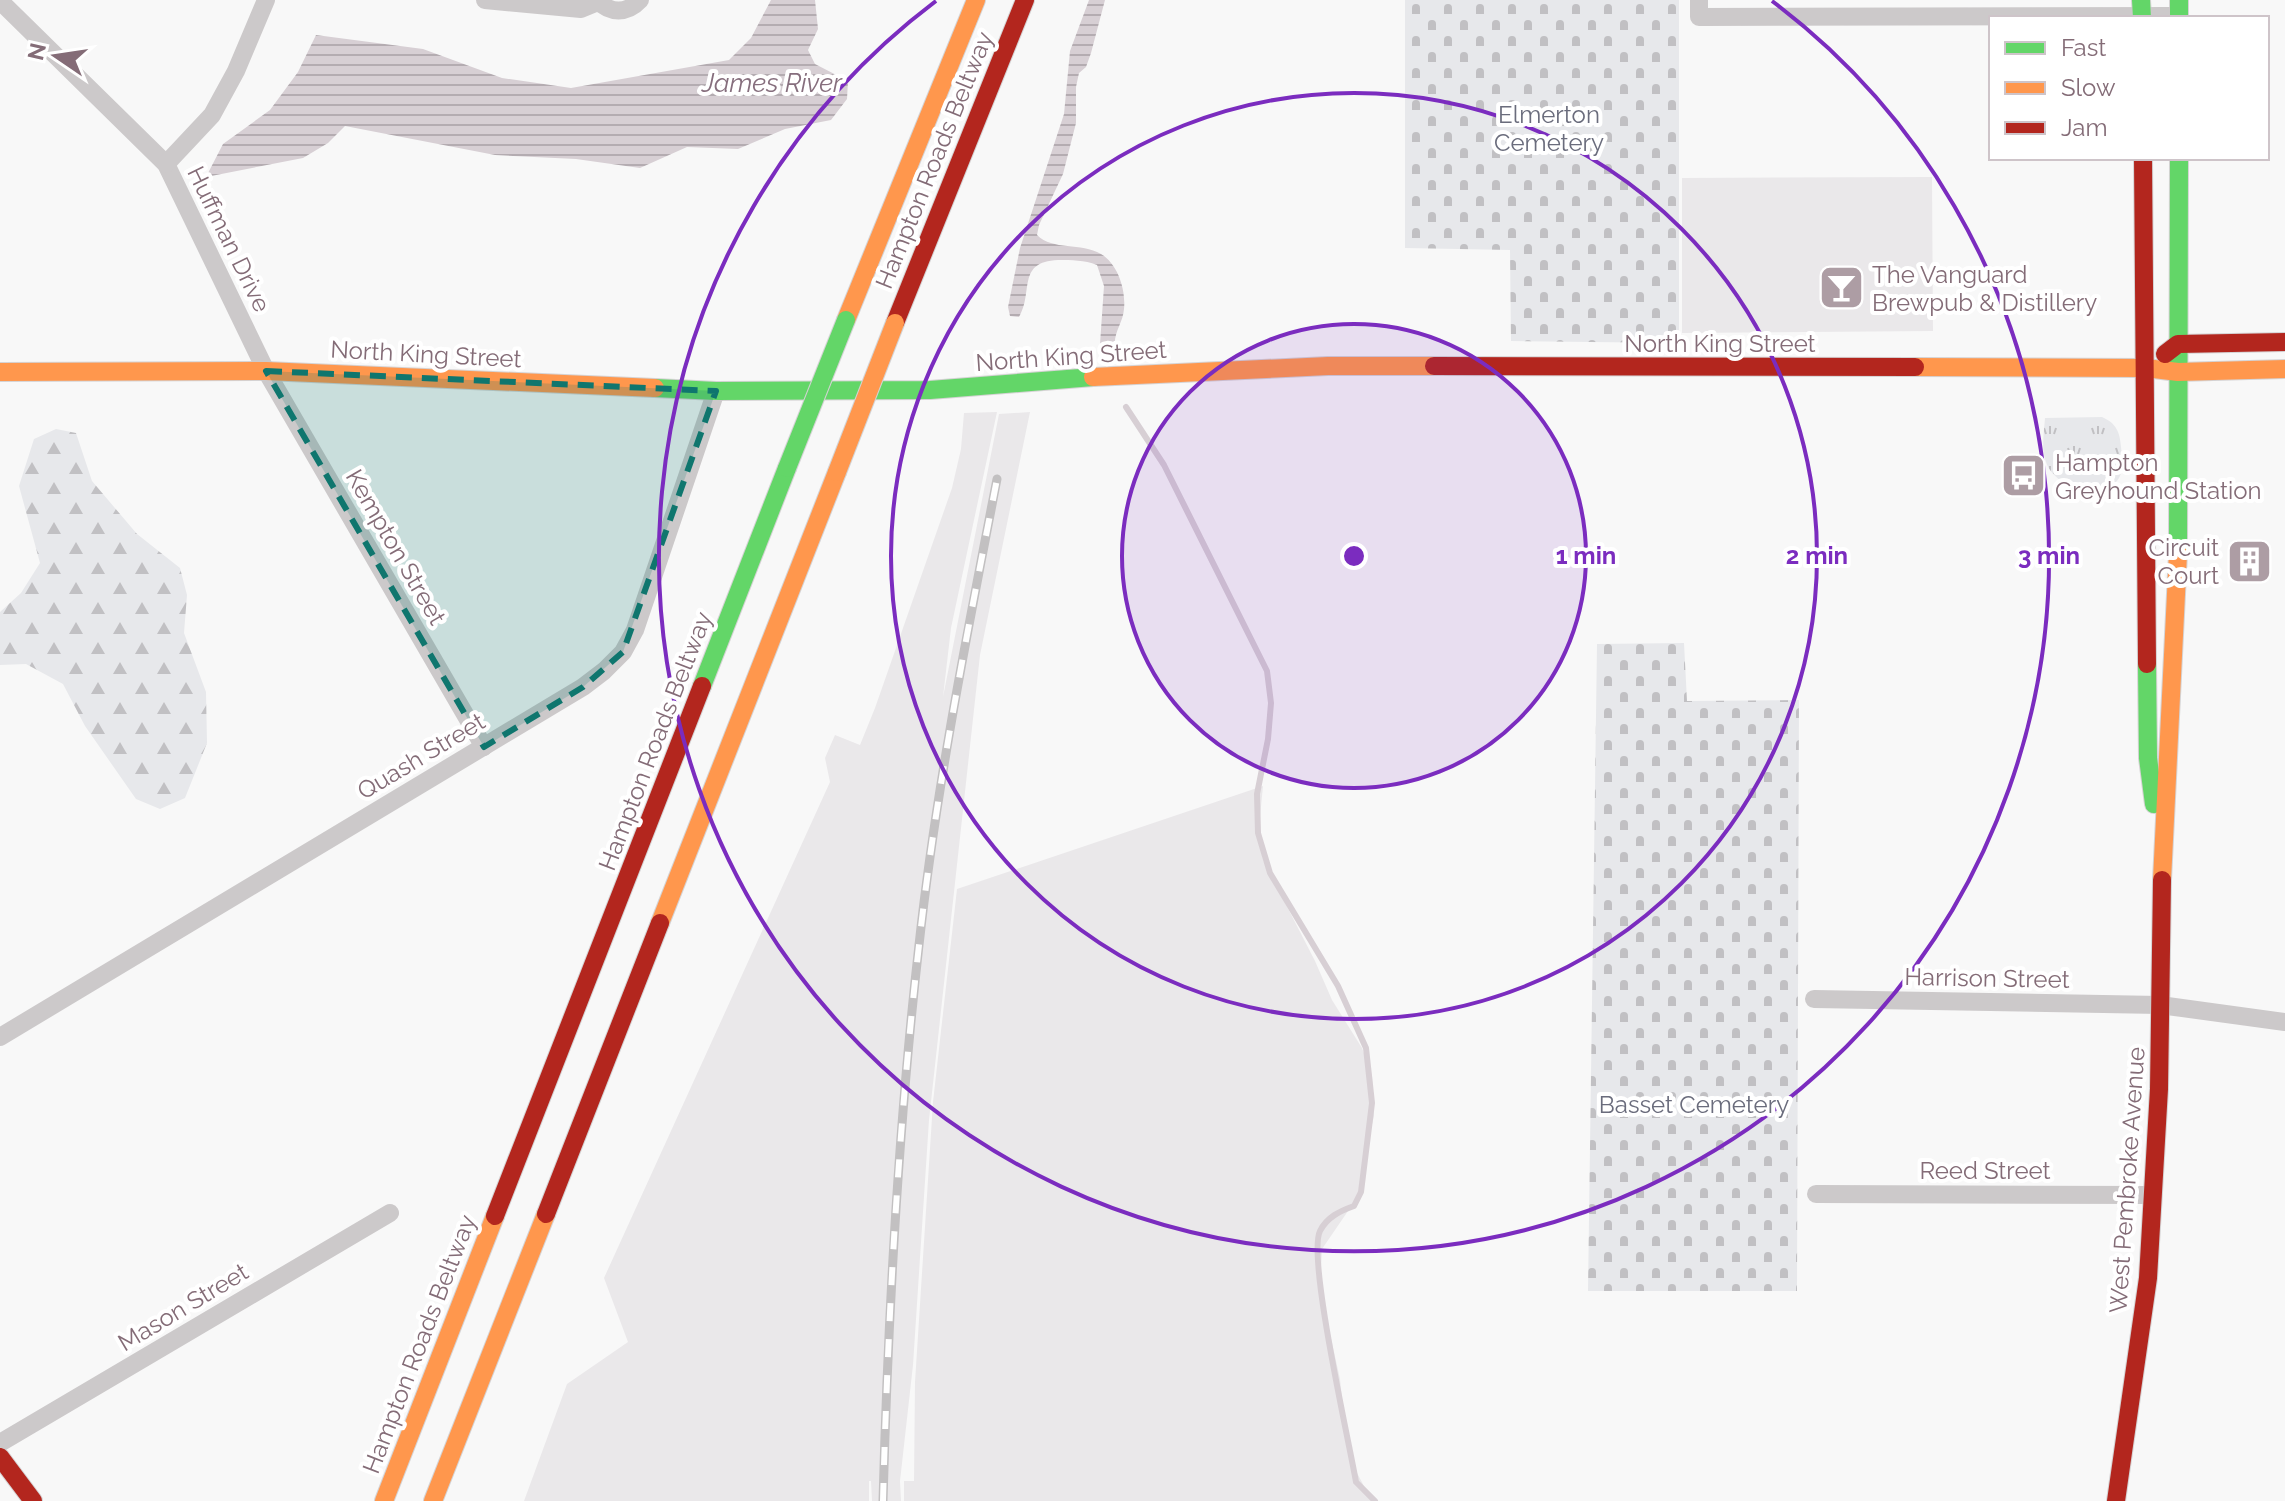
<svg xmlns="http://www.w3.org/2000/svg" width="2285" height="1501" viewBox="0 0 2285 1501" font-family="Raleway,sans-serif">
  <style>
    .built { fill: #eae8ea }
    .grass { fill: url(#grass-tufts) }
    .forest { fill: url(#forest-firs) }
    .cemetery { fill: url(#cemetery-stones) }
    .water { fill: url(#water-rules) }
    .lines { fill: none; stroke-linecap: round; stroke-linejoin: round }
    .stream { stroke: #d7cfd4; stroke-width: 6 }
    .fast-casing { stroke: #d5d3d4; stroke-width: 20 }
    .slow-casing { stroke: #d5d3d4; stroke-width: 20 }
    .jam-casing { stroke: #d5d3d4; stroke-width: 20 }
    .street { stroke: #ccc9ca; stroke-width: 18 }
    .fast { stroke: #63d668; stroke-width: 18 }
    .slow { stroke: #ff974d; stroke-width: 18 }
    .jam { stroke: #b3261e; stroke-width: 18 }
    .rail-casing { stroke: #c2c0c1; stroke-width: 9 }
    .rail { stroke: #fff; stroke-width: 6; stroke-dasharray: 18; stroke-linecap: butt }
    .fast-bridge-casing { stroke: #d4d3d4; stroke-width: 20; stroke-linecap: butt }
    .slow-bridge-casing { stroke: #d4d3d4; stroke-width: 20; stroke-linecap: butt }
    .fast-bridge { stroke: #63d668; stroke-width: 18 }
    .slow-bridge { stroke: #ff974d; stroke-width: 18 }
    .marked { fill: #0f766e; fill-opacity: 0.2; stroke: #0f766e; stroke-width: 6; stroke-dasharray: 16 10; stroke-linejoin: round }
    .ring { fill: none; stroke: #7b2cbf; stroke-width: 4 }
    .labels { text-anchor: middle; dominant-baseline: central; stroke-width: 8; stroke-linejoin: round; paint-order: stroke }
    .park-label { font-size: 24px; fill: #6a6c7c; stroke: #fff }
    .street-label { font-size: 24px; fill: #846c77; stroke: #fff }
    .poi-label { font-size: 24px; fill: #846c77; stroke: #fff; text-anchor: start }
    .water-label { font-size: 26px; font-style: italic; fill: #866e7d; stroke: #fff }
    .centre { fill: #7b2cbf; stroke: #fff; stroke-width: 4 }
    .ring-label { font-size: 24px; text-anchor: middle; font-weight: bold; fill: #7b2cbf; stroke: #fff; stroke-width: 8; stroke-linejoin: round; paint-order: stroke }
  </style>
  <defs>
    <pattern id="grass-tufts" width="24" height="20" patternUnits="userSpaceOnUse" patternTransform="scale(2)"><rect width="24" height="20" fill="#e7e8eb"/><path d="M3 7l-1-3M5 7V3M7 7l1-3M15 17l-1-3M17 17v-4M19 17l1-3" fill="none" stroke="#c1c0c3"/></pattern>
    <pattern id="forest-firs" width="22" height="20" patternUnits="userSpaceOnUse" patternTransform="scale(2)"><rect width="22" height="20" fill="#e7e8eb"/><path d="M5 1l3.5 6h-7zM16 11l3.5 6h-7z" fill="#c1c0c3"/></pattern>
    <pattern id="cemetery-stones" width="16" height="16" patternUnits="userSpaceOnUse" patternTransform="scale(2)"><rect width="16" height="16" fill="#e7e8eb"/><path d="M2 7V4a2 2 0 0 1 4 0v3zM10 15v-3a2 2 0 0 1 4 0v3z" fill="#c1c0c3"/></pattern>
    <pattern id="water-rules" width="6" height="5" patternUnits="userSpaceOnUse" patternTransform="scale(2)"><rect width="6" height="5" fill="#d7cfd4"/><path d="M0 2.5h6" fill="none" stroke="#b4acb1"/></pattern>
  </defs>
  <rect width="100%" height="100%" fill="#f8f8f8"/>
  <g class="built">
    <path d="M1932,177L1933,331L1682,333V178Z"/>
    <path d="M997,412L951,628L943,697L999,414L1030,412L980,655L929,1120L913,1365L900,1481L901,1501H872L871,1481H869V1501H524L567,1384L628,1342L604,1278L830,782L825,758L835,735L860,745L875,708L952,488L961,449L964,413Z"/>
    <path d="M1263,786L1259,827L1263,860L1315,961L1332,1000L1362,1048L1372,1075L1374,1116L1364,1160L1361,1192L1322,1249L1320,1289L1340,1379L1346,1437L1357,1473L1372,1501H904V1481H914L915,1382L933,1102L957,889Z"/>
  </g>
  <path class="grass" d="M2102,417C2116,423 2120,432 2121,447C2121,456 2124,470 2119,478C2103,505 2054,487 2046,462C2041,449 2044,432 2045,418Z"/>
  <path class="forest" d="M56,429L76,433L92,481L137,534L180,568L187,595L184,633L206,692L207,743L185,798L160,809L136,799L85,726L63,684L26,664L0,665V612L21,593L40,563L19,486L34,439Z"/>
  <g class="cemetery">
    <path d="M1405,0H1679V343L1511,341L1510,250L1405,248Z"/>
    <path d="M1684,643L1687,701L1799,700L1797,1291H1588L1597,644Z"/>
  </g>
  <g class="water">
    <path d="M771,0H815L818,29L808,50L815,64L848,81L847,99L831,120L785,129L738,149L687,147L640,168L576,159L495,155L345,126L328,143L303,158L206,177L223,144L270,110L298,72L316,35L423,49L502,78L571,88L729,60L751,38Z"/>
    <path d="M1089,0H1105L1091,53L1086,67L1079,73L1076,87V123L1063,174L1039,225L1037,235C1053,251 1081,242 1101,254C1118,264 1126,290 1124,309C1123,324 1111,335 1116,351L1112,355L1100,344L1104,286L1097,265C1084,260 1072,260 1058,260C1016,262 1034,292 1019,317L1010,316L1008,307L1020,248L1064,114L1070,51Z"/>
  </g>
  <g class="lines">
    <path class="stream" d="M1126,407L1164,465L1267,671L1271,703L1268,739L1257,794L1258,833L1270,873L1338,986L1366,1048L1372,1103L1361,1192L1354,1206C1340,1211 1327,1217 1320,1231C1307,1257 1349,1441 1356,1482L1375,1501"/>
    <defs>
      <g id="fast">
        <path d="M2141,0L2142,18"/>
        <path d="M2179,0V18"/>
        <path d="M655,388L716,391L930,390L1093,377"/>
        <path d="M2178,553L2179,158"/>
        <path d="M2147,664L2148,758L2154,804"/>
        <path d="M702,686L787,468"/>
      </g>
      <g id="slow">
        <path d="M846,320L976,0"/>
        <path d="M1915,367L2146,368L2178,372L2285,369"/>
        <path d="M0,372L266,371L655,388"/>
        <path d="M1093,377L1328,366H1434"/>
        <path d="M2162,880L2178,553"/>
        <path d="M660,923L837,472"/>
        <path d="M384,1501L495,1216"/>
        <path d="M433,1501L546,1214"/>
      </g>
      <g id="jam">
        <path d="M2143,158L2147,664"/>
        <path d="M895,323L1025,0"/>
        <path d="M2165,354L2178,344L2285,342"/>
        <path d="M1434,366L1915,367"/>
        <path d="M546,1214L660,923"/>
        <path d="M495,1216L702,686"/>
        <path d="M0,1457L33,1501"/>
        <path d="M2116,1501L2148,1278L2159,1089L2162,880"/>
      </g>
    </defs>
    <use href="#fast" class="fast-casing"/>
    <use href="#slow" class="slow-casing"/>
    <use href="#jam" class="jam-casing"/>
    <g class="street">
      <path d="M485,0L581,9L598,2"/>
      <path d="M597,0C610,14 627,14 640,0"/>
      <path d="M1699,0V17L2179,16"/>
      <path d="M0,1L166,164L266,371L484,747"/>
      <path d="M166,164L212,115L236,71L266,0"/>
      <path d="M1814,999L2160,1005L2285,1022"/>
      <path d="M0,1037L583,687L604,671L623,652L635,630L716,391"/>
      <path d="M1816,1194L2153,1195"/>
      <path d="M0,1443L390,1213"/>
    </g>
    <use href="#fast" class="fast"/>
    <use href="#slow" class="slow"/>
    <use href="#jam" class="jam"/>
    <defs>
      <path id="rail" d="M883,1501C888,1315 898,1130 919,945C936,789 967,634 997,479"/>
    </defs>
    <use href="#rail" class="rail-casing"/>
    <use href="#rail" class="rail"/>
    <defs>
      <path id="fast-bridge" d="M787,468L846,320"/>
      <path id="slow-bridge" d="M837,472L895,323"/>
    </defs>
    <use href="#fast-bridge" class="fast-bridge-casing"/>
    <use href="#slow-bridge" class="slow-bridge-casing"/>
    <use href="#fast-bridge" class="fast-bridge"/>
    <use href="#slow-bridge" class="slow-bridge"/>
  </g>
  <path class="marked" d="M266,371L716,391L623,652L583,687L484,747Z"/>
  <circle cx="1354" cy="556" r="232" fill="#7b2cbf" fill-opacity=".12"/>
  <g class="ring">
    <circle cx="1354" cy="556" r="232"/>
    <circle cx="1354" cy="556" r="463"/>
    <path d="M1772 1A695 695 0 1 1 936 1"/>
  </g>
  <defs>
    <symbol id="bar-square" viewBox="-11 -11 22 22"><rect x="-9" y="-9" width="18" height="18" rx="4" fill="#ad9da4" stroke="#fff"/><path d="M-6-5H6L.8 .8V4.5H3.5V6h-7V4.5H-.8V.8Z" fill="#fff"/></symbol>
    <symbol id="bus-square" viewBox="-11 -11 22 22"><rect x="-9" y="-9" width="18" height="18" rx="4" fill="#ad9da4" stroke="#fff"/><path d="M-5-6H5V4H4V6H2V4H-2V6H-4V4H-5ZM-3.5-4V0h7V-4ZM-3.5 1.2v1.5H-2V1.2ZM2 1.2v1.5H3.5V1.2Z" fill="#fff"/></symbol>
    <symbol id="building-square" viewBox="-11 -11 22 22"><rect x="-9" y="-9" width="18" height="18" rx="4" fill="#ad9da4" stroke="#fff"/><path d="M-4-6H4V6H1V3H-1V6H-4ZM-2.5-4.3h1.7v1.8h-1.7ZM.8-4.3h1.7v1.8H.8ZM-2.5-1h1.7V.8h-1.7ZM.8-1h1.7V.8H.8Z" fill="#fff"/></symbol>
  </defs>
  <g fill-rule="evenodd">
    <use href="#bar-square" x="1816" y="262" width="51" height="51"/>
    <use href="#bus-square" x="1998" y="450" width="51" height="51"/>
    <use href="#building-square" x="2224" y="536" width="51" height="51"/>
  </g>
  <g class="labels">
    <g class="park-label">
      <text x="1549" y="114">Elmerton<tspan x="1549" dy="28">Cemetery</tspan></text>
      <text x="1694" y="1104">Basset Cemetery</text>
    </g>
    <g class="street-label">
      <text transform="translate(934 160) rotate(-68)">Hampton Roads Beltway</text>
      <text transform="translate(229 239) rotate(64)">Huffman Drive</text>
      <text x="1720" y="343">North King Street</text>
      <text transform="translate(426 354) rotate(3)">North King Street</text>
      <text transform="translate(1071 356) rotate(-4)">North King Street</text>
      <text transform="translate(396 547) rotate(60)">Kempton Street</text>
      <text transform="translate(655 741) rotate(-69)">Hampton Roads Beltway</text>
      <text transform="translate(421 756) rotate(-31)">Quash Street</text>
      <text transform="translate(1987 978) rotate(1)">Harrison Street</text>
      <text x="1985" y="1170">Reed Street</text>
      <text transform="translate(2127 1180) rotate(-86)">West Pembroke Avenue</text>
      <text transform="translate(183 1307) rotate(-31)">Mason Street</text>
      <text transform="translate(419 1344) rotate(-69)">Hampton Roads Beltway</text>
    </g>
    <g class="poi-label">
      <text x="1872" y="274">The Vanguard<tspan x="1872" dy="28">Brewpub &amp; Distillery</tspan></text>
      <text x="2055" y="462">Hampton<tspan x="2055" dy="28">Greyhound Station</tspan></text>
      <text x="2219" y="547" text-anchor="end">Circuit<tspan x="2219" dy="28">Court</tspan></text>
    </g>
    <g class="water-label">
      <text x="772" y="83">James River</text>
    </g>
  </g>
  <circle cx="1354" cy="556" r="12" class="centre"/>
  <g class="ring-label">
    <text x="1586" y="564">1 min</text>
    <text x="1817" y="564">2 min</text>
    <text x="2049" y="564">3 min</text>
  </g>
  <rect x="1989" y="16" width="280" height="144" fill="#ffffff" stroke="#cec4c9" stroke-width="2"/>
  <rect x="2005" y="42" width="40" height="12" fill="#63d668" stroke="#cec4c9" stroke-width="2"/>
  <text x="2061" y="56" font-size="24" fill="#846c77">Fast</text>
  <rect x="2005" y="82" width="40" height="12" fill="#ff974d" stroke="#cec4c9" stroke-width="2"/>
  <text x="2061" y="96" font-size="24" fill="#846c77">Slow</text>
  <rect x="2005" y="122" width="40" height="12" fill="#b3261e" stroke="#cec4c9" stroke-width="2"/>
  <text x="2061" y="136" font-size="24" fill="#846c77">Jam</text>
  <g transform="translate(56 56) rotate(283)" stroke="#ffffff" stroke-width="6" paint-order="stroke">
  <path d="M0-6L14 30L0 20L-14 30Z" fill="#846c77"/>
  <text y="-12" font-size="22" font-weight="bold" text-anchor="middle" fill="#846c77">N</text>
  </g>
</svg>
